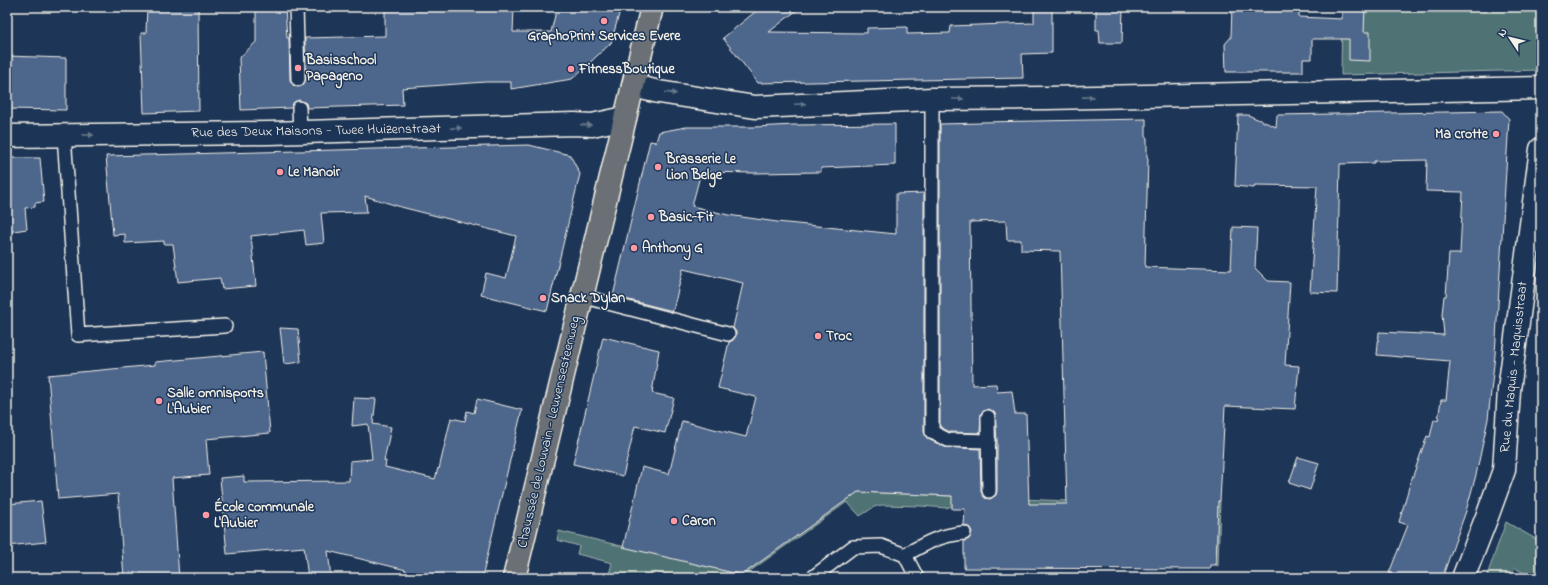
<svg xmlns="http://www.w3.org/2000/svg" width="1548" height="585" viewBox="0 0 1548 585" font-family="'Indie Flower',sans-serif">
  <style>
    .green { fill: #507374; stroke: #a2b2ae }
    .building { fill: #4d668c; stroke: #f4f1e8; fill-rule: evenodd }
    .lines { fill: none; stroke-linecap: round; stroke-linejoin: round }
    .lane-casing { stroke: #f4f1e8; stroke-width: 16 }
    .street-casing { stroke: #f4f1e8; stroke-width: 25 }
    .primary-casing { stroke: #f4f1e8; stroke-width: 25 }
    .lane { stroke: #1d3557; stroke-width: 13 }
    .street { stroke: #1d3557; stroke-width: 22 }
    .primary { stroke: #6a7074; stroke-width: 22 }
    .oneway { fill: #68778a }
    .poi-dot { fill: #ff9aa2; stroke: #1d3557; stroke-width: 1.5 }
    .labels { text-anchor: middle; dominant-baseline: central; stroke-width: 3; stroke-linejoin: round; paint-order: stroke }
    .poi-label { font-size: 14px; font-weight: bold; fill: #f4f1e8; stroke: #1d3557; text-anchor: start }
    .street-label { font-size: 14px; fill: #f4f1e8; stroke: #1d3557 }
  </style>
  <rect width="100%" height="100%" fill="#1d3557"/>
  <filter id="ink" filterUnits="userSpaceOnUse"><feTurbulence type="fractalNoise" baseFrequency=".025" numOctaves="2"/><feDisplacementMap in="SourceGraphic" scale="8" xChannelSelector="R" yChannelSelector="G"/><feConvolveMatrix kernelMatrix="1 2 1 2 8 2 1 2 1" color-interpolation-filters="sRGB"/></filter>
  <g filter="url(#ink)">
    <g class="green">
      <path d="M1342,7H1541V70L1341,75Z"/>
      <path d="M858,492L1067,501L1108,497L1220,501L1218,566L1216,565L1217,534L952,506L946,508L921,506L882,505L874,507L860,516L847,502L749,572L750,578L671,576L654,572L652,578H608L612,563L577,554L579,546L557,540L559,531L742,575Z"/>
      <path d="M1506,522L1541,542V578H1533L1515,568L1510,578H1486Z"/>
    </g>
    <g class="building">
      <path d="M147,7H198L199,111L144,113L141,33H146Z"/>
      <path d="M256,7H285L287,38H289L290,80L294,86L298,87L302,86L306,79L305,38L385,36V7L514,8L513,32H551L557,7H621L611,43L572,79L511,89V82H485L402,88L403,105L307,108L306,103L299,100L294,102L291,108L241,110L239,58L256,42Z"/>
      <path d="M761,7H801L769,32L867,33V28L907,27V34L950,33L951,26L1034,23V7H1052V53L1022,54L1023,78L758,83L723,38Z"/>
      <path d="M1096,7H1123L1122,43H1100L1099,30H1096Z"/>
      <path d="M1232,7H1299V17L1342,19V7H1365L1364,32H1370V61L1349,60V39H1312V59H1303V72H1226L1225,44L1231,37Z"/>
      <path d="M7,56L66,58V110L7,109Z"/>
      <path d="M1502,111L1509,119L1495,355L1488,419L1476,475L1466,511L1442,578H1400L1389,573L1408,525L1399,522L1409,487L1427,436L1430,437L1434,419L1438,420L1441,400H1446L1450,361L1377,355L1379,332L1444,335L1442,314L1444,296H1446L1449,254H1460L1463,192L1426,191L1427,160L1374,161V163L1340,164L1337,293L1310,292L1317,186L1255,185L1254,188L1235,186L1238,115H1248L1276,127L1277,115Z"/>
      <path d="M1146,119V138H1147V157L1148,158L1145,267L1231,270L1233,227L1257,228L1255,268L1268,281L1290,282L1285,365L1299,366L1295,409L1225,406L1220,501H1218L1216,565H1210V569L964,568V541L969,539L972,532L970,528L964,525L965,509H952V496L858,492L742,575L623,547L642,467L669,474L682,421L746,437L756,397L718,388L729,342L733,340L736,336V332L733,328L743,283L683,269L673,311L613,296L650,141L656,142L659,132L686,127H755L794,125L895,124V165L821,168V172L756,173L701,172L692,206L728,215L777,222L896,234V194L924,193V432L928,439L945,447L980,449L981,492L985,498L990,499L996,495L997,491V441L995,413L988,409L981,413L980,433L950,432L940,427V124L981,123V122ZM1006,221L1007,240H1021V250L1060,251L1067,504H1029L1026,414H1015L1012,391L997,392L996,384L972,385L970,222Z"/>
      <path d="M529,145L570,155L580,174L547,311L481,295L486,273L506,278L516,236L401,207L365,196L367,212L321,213L324,243L306,245L304,230L251,236L256,286L222,289L220,278L178,282L173,244H164V241L125,243V234L113,235L106,156Z"/>
      <path d="M7,158H40L44,202L35,203V207L25,208L27,229L7,232Z"/>
      <path d="M280,328L298,329L301,362L284,364Z"/>
      <path d="M603,337L659,350L652,393L674,398L665,433L635,426L623,476L573,464Z"/>
      <path d="M263,352L270,433L206,439L209,475L172,478L179,578H124L118,494L58,499L48,375L155,365V362Z"/>
      <path d="M354,398L376,399L373,424L391,427L384,461H386L385,467L435,479L438,468L439,469L451,418L465,421L467,411L474,413L477,399L522,410L482,578H404L406,570L328,551L331,578H308L304,547L227,554L220,478L244,476V482L349,481L350,461L372,459L368,424L352,426Z"/>
      <path d="M1298,457L1319,463L1310,490L1289,483Z"/>
      <path d="M41,501L46,542L7,546V504Z"/>
    </g>
    <g class="lines">
      <defs>
        <g id="lane">
          <path d="M296,7L298,79"/>
          <path d="M932,99V432L948,440L989,441"/>
          <path d="M299,108L300,131"/>
          <path d="M64,135L78,335L225,326"/>
          <path d="M581,296L728,334"/>
          <path d="M988,417L989,491"/>
          <path d="M905,555C926,543 940,535 964,533"/>
          <path d="M812,578L853,547L881,546L905,555L917,578"/>
        </g>
        <g id="street">
          <path d="M633,86L659,92L755,107L932,99L1047,98L1541,88"/>
          <path d="M7,136L270,133L574,124L592,125L625,118"/>
          <path d="M1463,578L1488,514L1504,470L1509,390L1541,149"/>
        </g>
        <path id="primary" d="M514,578L652,7"/>
      </defs>
      <use href="#lane" class="lane-casing"/>
      <use href="#street" class="street-casing"/>
      <use href="#primary" class="primary-casing"/>
      <use href="#lane" class="lane"/>
      <use href="#street" class="street"/>
      <use href="#primary" class="primary"/>
    </g>
    <defs><path id="oneway-solid" d="M-6-.8H1V-3.2L6.5 0L1 3.2V.8H-6Z"/></defs>
    <g class="oneway">
      <use href="#oneway-solid" transform="translate(671 93) rotate(7)"/>
      <use href="#oneway-solid" transform="translate(1088 97) rotate(-1)"/>
      <use href="#oneway-solid" transform="translate(958 99)"/>
      <use href="#oneway-solid" transform="translate(800 104) rotate(-3)"/>
      <use href="#oneway-solid" transform="translate(586 125) rotate(3)"/>
      <use href="#oneway-solid" transform="translate(456 128) rotate(-1)"/>
      <use href="#oneway-solid" transform="translate(88 135) rotate(-1)"/>
    </g>
  </g>
  <g class="poi-dot">
    <circle cx="604" cy="21" r="4"/>
    <circle cx="298" cy="68" r="4"/>
    <circle cx="571" cy="69" r="4"/>
    <circle cx="1496" cy="134" r="4"/>
    <circle cx="658" cy="167" r="4"/>
    <circle cx="280" cy="172" r="4"/>
    <circle cx="651" cy="217" r="4"/>
    <circle cx="634" cy="248" r="4"/>
    <circle cx="543" cy="298" r="4"/>
    <circle cx="818" cy="336" r="4"/>
    <circle cx="159" cy="401" r="4"/>
    <circle cx="206" cy="515" r="4"/>
    <circle cx="674" cy="521" r="4"/>
  </g>
  <g class="labels">
    <g class="poi-label">
      <text x="604" y="36" text-anchor="middle">GraphoPrint Services Evere</text>
      <text x="306" y="60">Basisschool<tspan x="306" dy="16">Papageno</tspan></text>
      <text x="579" y="69">FitnessBoutique</text>
      <text x="1488" y="134" text-anchor="end">Ma crotte</text>
      <text x="666" y="159">Brasserie Le<tspan x="666" dy="16">Lion Belge</tspan></text>
      <text x="288" y="172">Le Manoir</text>
      <text x="659" y="217">Basic-Fit</text>
      <text x="642" y="248">Anthony G</text>
      <text x="551" y="298">Snack Dylan</text>
      <text x="826" y="336">Troc</text>
      <text x="167" y="393">Salle omnisports<tspan x="167" dy="16">L'Aubier</tspan></text>
      <text x="214" y="507">École communale<tspan x="214" dy="16">L'Aubier</tspan></text>
      <text x="682" y="521">Caron</text>
    </g>
    <g class="street-label">
      <text transform="translate(316 131) rotate(-1)">Rue des Deux Maisons - Twee Huizenstraat</text>
      <text transform="translate(1514 367) rotate(-84)">Rue du Maquis - Maquisstraat</text>
      <text transform="translate(549 432) rotate(-77)">Chaussée de Louvain - Leuvensesteenweg</text>
    </g>
  </g>
  <rect width="1548" height="585" fill="none" stroke="#1d3557" stroke-width="24"/>
  <rect x="12" y="12" width="1524" height="561" fill="none" stroke="#f4f1e8" stroke-width="1.5" filter="url(#ink)"/>
  <g transform="translate(1510 38) rotate(305)" stroke="#1d3557" stroke-width="3" paint-order="stroke">
  <path d="M0-3L7 15L0 10L-7 15Z" fill="#f4f1e8"/>
  <text y="-6" font-size="11" font-weight="bold" text-anchor="middle" fill="#f4f1e8">N</text>
  </g>
</svg>
